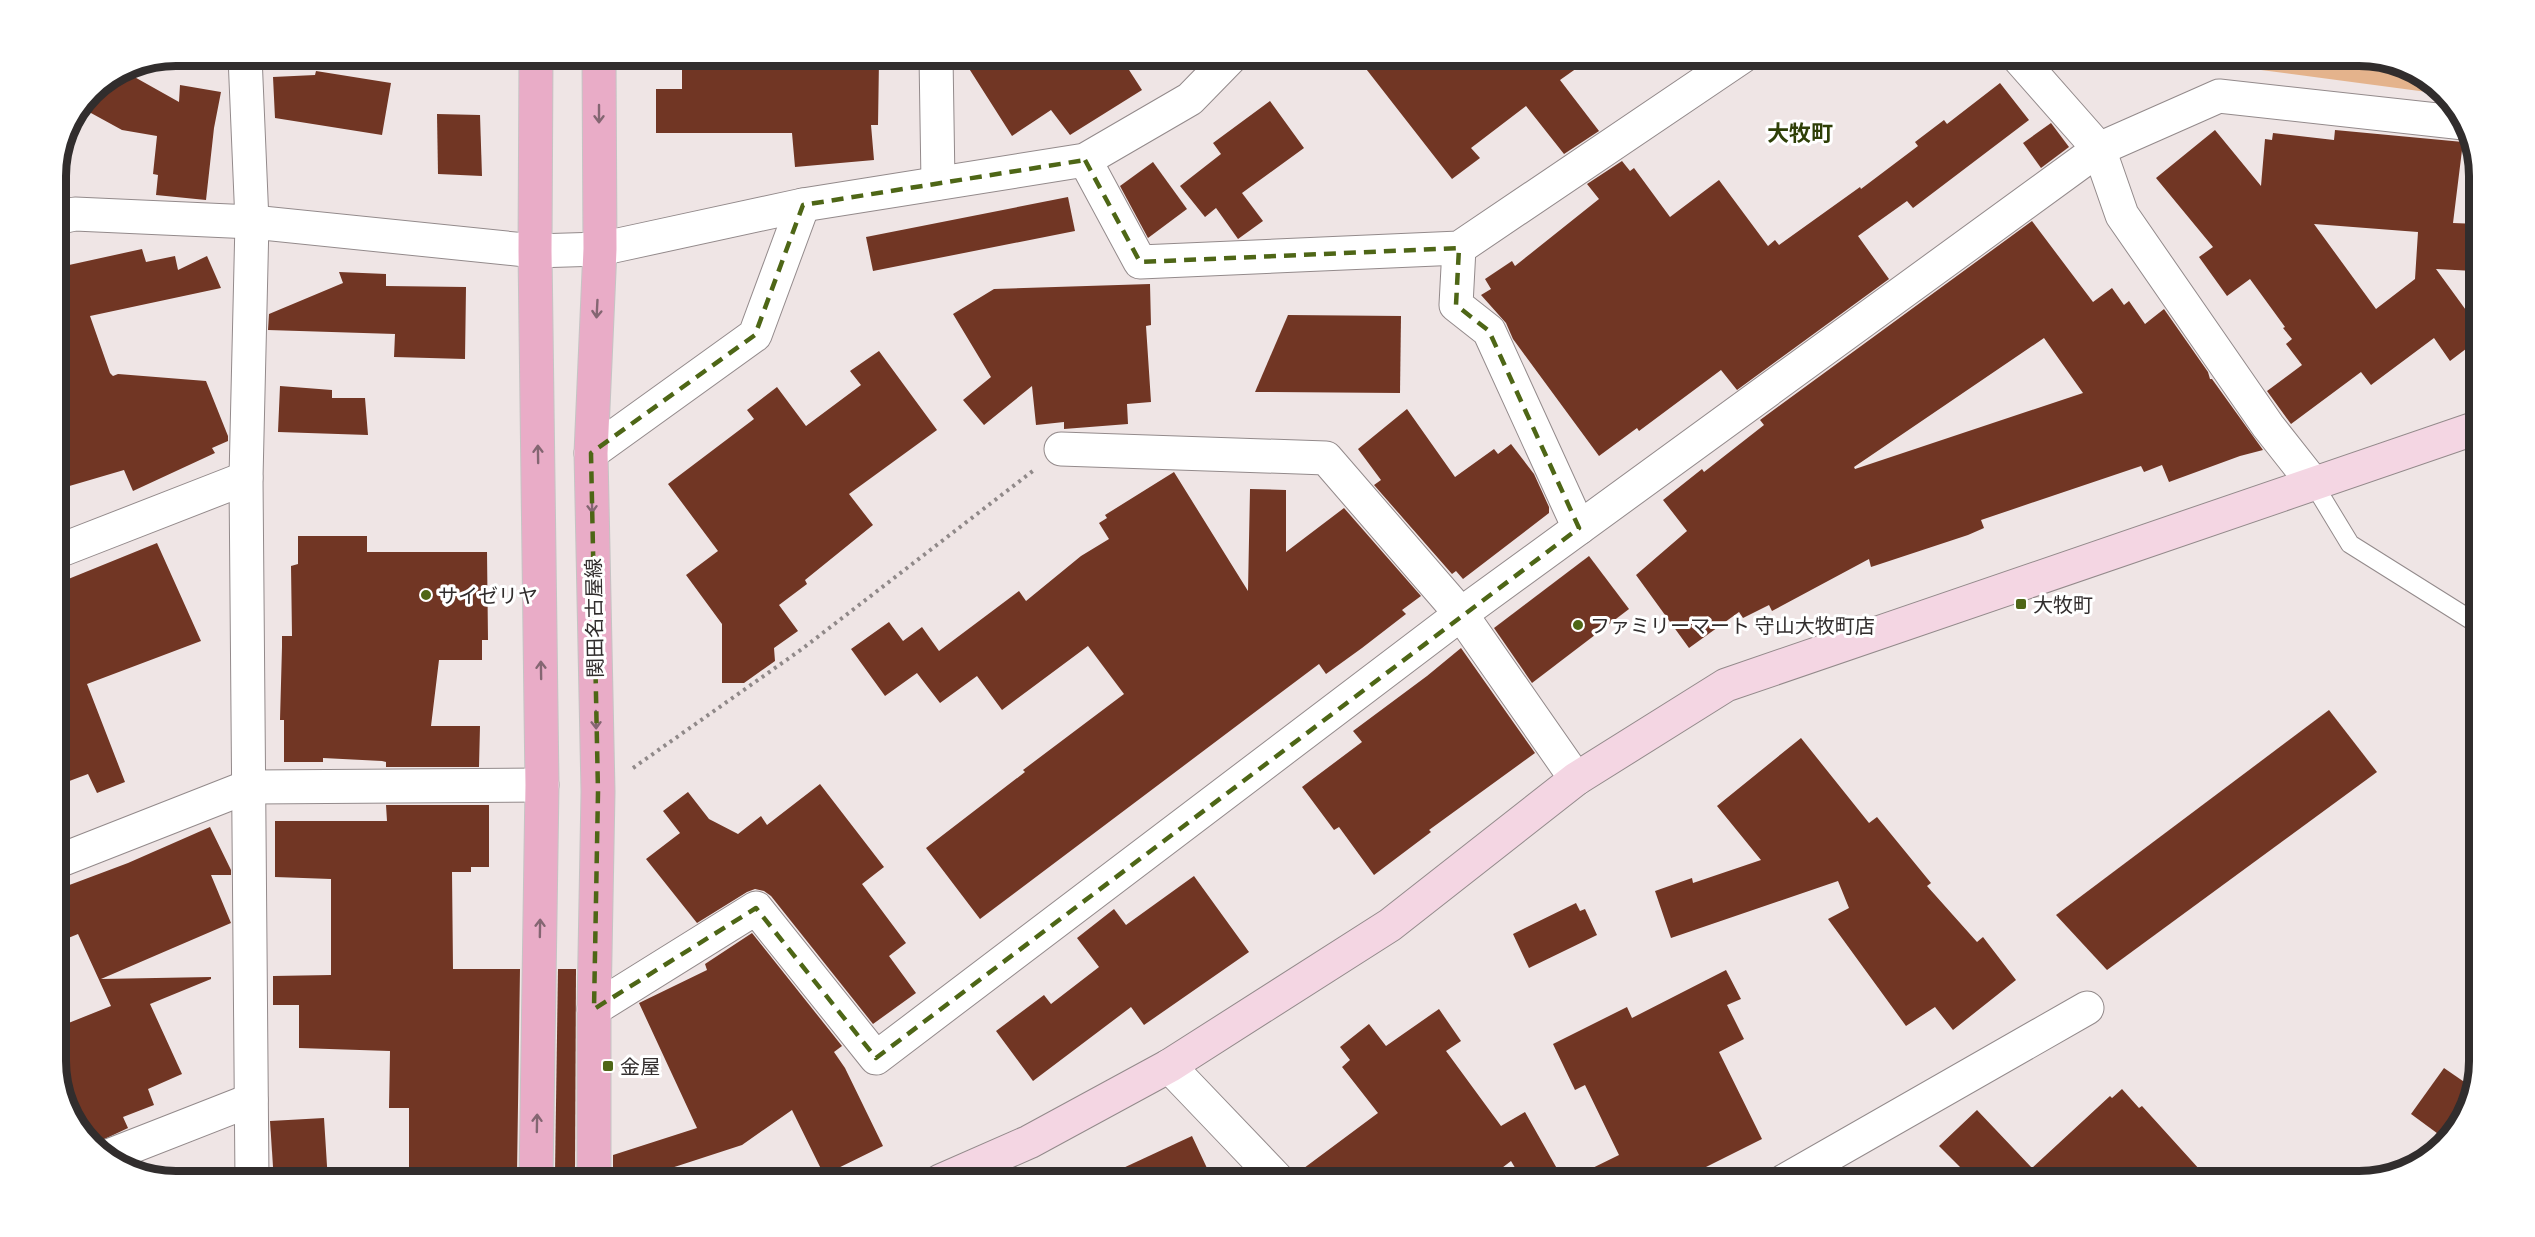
<svg xmlns="http://www.w3.org/2000/svg" width="2535" height="1237" viewBox="0 0 2535 1237" font-family="'PT Serif','Noto Sans JP',serif">
  <style>
    .green { fill: #e4b38c }
    .building { fill: #713624; fill-rule: evenodd }
    .lines { fill: none; stroke-linecap: round; stroke-linejoin: round }
    .lane-casing { stroke: #938a8b; stroke-width: 20 }
    .street-casing { stroke: #938a8b; stroke-width: 35 }
    .secondary-casing { stroke: #938a8b; stroke-width: 35 }
    .primary-casing { stroke: #c5c4c4; stroke-width: 35 }
    .path { stroke: #908989; stroke-width: 4; stroke-dasharray: 3 4.5; stroke-linecap: butt }
    .lane { stroke: #fff; stroke-width: 18 }
    .street { stroke: #fff; stroke-width: 33 }
    .secondary { stroke: #f4d6e3; stroke-width: 33 }
    .primary { stroke: #e9acc7; stroke-width: 33 }
    .oneway { stroke: #846672 }
    .marked { fill: none; stroke: #4e6616; stroke-width: 4.5; stroke-dasharray: 12 8; stroke-linejoin: round }
    .poi-dot { fill: #4e6616; stroke: #fff; stroke-width: 2 }
    .labels { text-anchor: middle; dominant-baseline: central; stroke-width: 6; stroke-linejoin: round; paint-order: stroke }
    .poi-label { font-size: 20px; fill: #312d2d; stroke: #fff; text-anchor: start }
    .street-label { font-size: 20px; fill: #312d2d; stroke: #fff }
    .quarter-label { font-size: 22px; font-weight: bold; fill: #2e3f07; stroke: #fff }
    .rim { fill: none; stroke: #312d2d; stroke-width: 8 }
  </style>
  <rect width="100%" height="100%" fill="#efe5e5"/>
  <path class="green" d="M2234,56H2359L2412,68L2442,94L2238,67Z"/>
  <g class="building">
    <path d="M682,56H767V59L879,60L878,125H871L874,160L795,167L792,133H656V89H682Z"/>
    <path d="M961,56H1120L1142,90L1070,135L1051,110L1012,136Z"/>
    <path d="M1356,56H1594L1560,80L1599,131L1564,154L1526,106L1471,148L1480,158L1452,179Z"/>
    <path d="M122,70L179,102L180,85L221,92L214,128L206,200L156,195L158,175L153,174L157,136L122,130L80,107L91,91Z"/>
    <path d="M316,71L391,83L382,135L275,118L273,77L315,75Z"/>
    <path d="M2000,83L2029,120L1913,208L1907,201L1858,236L1889,279L1737,390L1721,370L1639,431L1637,428L1599,456L1513,339L1506,323L1481,295L1491,289L1485,279L1512,261L1515,266L1599,199L1587,184L1622,161L1630,171L1634,168L1670,217L1719,180L1768,246L1775,240L1779,245L1860,187L1861,189L1918,146L1915,142L1944,120L1947,124Z"/>
    <path d="M1270,101L1304,148L1242,193L1263,221L1238,239L1216,208L1205,217L1180,186L1221,154L1213,143Z"/>
    <path d="M437,114L480,115L482,176L438,174Z"/>
    <path d="M2051,123L2069,147L2041,168L2023,143Z"/>
    <path d="M2215,130L2261,186L2265,139L2272,140L2273,133L2334,140L2335,130L2463,142L2453,223L2478,224L2474,271L2436,269L2479,328V339L2450,361L2434,338L2371,385L2361,372L2291,424L2267,391L2302,365L2286,344L2292,339L2283,328L2285,327L2250,279L2227,296L2199,257L2213,247L2156,178ZM2314,224L2418,232L2415,279L2376,309Z"/>
    <path d="M1153,162L1187,209L1148,238L1120,186Z"/>
    <path d="M1068,197L1075,231L873,271L866,237Z"/>
    <path d="M2032,221L2093,302L2112,288L2124,305L2129,301L2145,324L2164,309L2208,372L2210,379H2212L2263,450L2240,456L2169,482L2162,465L2144,472L2141,466L1981,520L1984,528L1968,535L1871,567L1869,559L1772,611L1769,605L1743,618L1739,612L1689,648L1636,575L1687,531L1663,500L1702,469L1704,472L1764,425L1760,420ZM2044,338L2083,393L1855,469L1854,467Z"/>
    <path d="M142,249L146,262L175,256L178,270L207,256L221,288L90,316L110,373L113,376L118,374L206,381L228,436V441L212,448L215,453L133,491L124,470L66,487L63,477L56,479V265H69Z"/>
    <path d="M339,272L386,274V286L466,287L465,359L394,357L395,334L268,330L269,314L343,283Z"/>
    <path d="M1150,284L1151,325L1146,326L1151,402L1127,404L1128,424L1064,429V422L1036,425L1032,386L984,425L963,400L991,377L953,314L994,289Z"/>
    <path d="M1288,315L1401,316L1400,393L1255,392Z"/>
    <path d="M879,351L937,430L849,494L873,525L805,580L807,584L779,605L798,631L774,648L775,661L744,683H722V624L686,575L718,551L668,484L754,419L747,410L777,387L806,426L861,385L850,371Z"/>
    <path d="M280,386L332,390V398H365L368,435L278,432Z"/>
    <path d="M1407,409L1455,477L1494,449L1498,454L1511,444L1534,474L1549,507V513L1463,579L1456,571L1452,574L1374,485L1381,480L1358,449Z"/>
    <path d="M1174,472L1248,591L1250,489L1286,490V552L1344,508L1421,596L1402,610L1406,614L1362,648L1326,674L1319,664L980,919L926,848L1025,772L1023,770L1124,694L1088,646L1002,710L977,676L940,703L917,673L885,696L851,649L889,622L903,641L922,627L939,651L1019,591L1026,601L1081,556L1109,539L1099,523L1107,518L1105,515Z"/>
    <path d="M298,536H367V552H487L488,640H482V660H439L431,726H480L479,767H386V762L382,761L323,758V762H284V720H280L282,647V636H292L291,566L298,564Z"/>
    <path d="M157,543L201,641L87,684L125,782L97,793L88,774L56,786V584Z"/>
    <path d="M1589,556L1629,609L1532,683L1494,628Z"/>
    <path d="M1461,648L1535,753L1429,830L1431,832L1374,875L1339,827L1334,830L1302,787L1362,742L1353,731L1427,676Z"/>
    <path d="M2329,710L2377,772L2107,970L2056,915Z"/>
    <path d="M1801,738L1869,823L1877,817L1931,883L1927,886L1977,942L1983,937L2016,980L1953,1030L1935,1007L1906,1026L1828,919L1849,908L1838,881L1671,938L1655,891L1692,878L1693,883L1761,860L1717,806Z"/>
    <path d="M820,784L884,867L862,884L906,943L889,956L916,993L873,1024L771,896L764,891L755,889L747,892L697,923L646,859L680,833L663,811L688,792L709,819L738,834L761,816L767,825Z"/>
    <path d="M386,805H489V867H471V872H452L453,969H520L517,1173H486V1182H409V1108H389L390,1051L299,1048V1005H273V976L331,975V879L275,877V821H387Z"/>
    <path d="M210,827L231,870V875H211L231,923L101,979L211,977V979L150,1004L182,1074L148,1089L154,1105L123,1117L128,1128L94,1144L76,1128L56,1069V1028L111,1006L78,934L56,943V890L128,863Z"/>
    <path d="M1194,876L1249,952L1144,1025L1131,1007L1033,1081L996,1031L1044,995L1051,1004L1099,967L1077,938L1114,909L1126,925Z"/>
    <path d="M1576,903L1580,911L1585,909L1597,935L1529,968L1513,934Z"/>
    <path d="M752,933L842,1046L834,1052L845,1068L883,1146L824,1175L792,1110L742,1145L656,1173H613V1155L697,1128L639,1003L707,970L705,964Z"/>
    <path d="M558,969H576L575,1173H555Z"/>
    <path d="M1726,970L1741,999L1727,1005L1744,1039L1719,1052L1762,1139L1678,1181H1566L1619,1155L1585,1085L1575,1090L1553,1044L1627,1007L1632,1018Z"/>
    <path d="M1439,1009L1461,1041L1446,1051L1501,1126L1525,1112L1564,1181H1523L1511,1161L1485,1181H1297L1296,1174L1378,1113L1342,1067L1350,1060L1340,1047L1369,1024L1386,1046Z"/>
    <path d="M2444,1068L2473,1088L2467,1114L2445,1139L2411,1114Z"/>
    <path d="M2122,1089L2139,1108L2142,1106L2210,1181H1974L1939,1146L1977,1110L2032,1168L2110,1096L2112,1098Z"/>
    <path d="M324,1118L328,1182H274L270,1121Z"/>
    <path d="M1192,1136L1213,1181L1093,1182Z"/>
    <path d="M143,1162L149,1175L125,1170Z"/>
  </g>
  <g class="lines">
    <defs>
      <path id="lane" d="M2313,483L2350,544L2479,625"/>
      <g id="street">
        <path d="M245,56L252,222L246,478L252,1181"/>
        <path d="M936,56L938,183"/>
        <path d="M2017,56L2099,149L2122,215L2268,426L2313,483"/>
        <path d="M1085,160L1140,262L1459,248L1743,56"/>
        <path d="M56,218L75,214L252,222L535,251L600,249L803,205L1085,160L1190,99L1232,56"/>
        <path d="M1459,248L1456,305L1489,331L1579,528"/>
        <path d="M1061,449L1326,458L1461,614L1576,779"/>
        <path d="M591,453L755,335L803,205"/>
        <path d="M56,552L246,478"/>
        <path d="M56,862L247,787L542,785"/>
        <path d="M594,1009L756,908L876,1058L1461,614L2099,149L2219,96L2464,123"/>
        <path d="M1169,1066L1279,1181"/>
        <path d="M108,1156L251,1100"/>
        <path d="M1784,1181L2087,1008"/>
      </g>
      <path id="secondary" d="M940,1181L1029,1142L1169,1066L1390,925L1576,779L1726,685L2479,427"/>
      <g id="primary">
        <path d="M536,1181L542,785L535,251L536,56"/>
        <path d="M594,1181V1009L598,792L591,453L600,249L599,56"/>
      </g>
    </defs>
    <use href="#lane" class="lane-casing"/>
    <use href="#street" class="street-casing"/>
    <use href="#secondary" class="secondary-casing"/>
    <use href="#primary" class="primary-casing"/>
    <path class="path" d="M633,768L802,649L1034,470"/>
    <use href="#lane" class="lane"/>
    <use href="#street" class="street"/>
    <use href="#secondary" class="secondary"/>
    <use href="#primary" class="primary"/>
  </g>
  <defs><path id="oneway-shaft" d="M-6 0H5M1.5-3L5.5 0L1.5 3" fill="none" stroke-width="1.6" stroke-linecap="round" stroke-linejoin="round" transform="scale(1.5)"/></defs>
  <g class="oneway">
    <use href="#oneway-shaft" transform="translate(599 114) rotate(90)"/>
    <use href="#oneway-shaft" transform="translate(597 309) rotate(93)"/>
    <use href="#oneway-shaft" transform="translate(538 454) rotate(-91)"/>
    <use href="#oneway-shaft" transform="translate(592 504) rotate(89)"/>
    <use href="#oneway-shaft" transform="translate(541 670) rotate(-91)"/>
    <use href="#oneway-shaft" transform="translate(596 720) rotate(89)"/>
    <use href="#oneway-shaft" transform="translate(540 928) rotate(-89)"/>
    <use href="#oneway-shaft" transform="translate(537 1123) rotate(-89)"/>
  </g>
  <path class="marked" d="M1085,160L1140,262L1459,248L1456,305L1489,331L1579,528L876,1058L756,908L594,1009L598,792L591,453L755,335L803,205Z"/>
  <g class="poi-dot">
    <circle cx="426" cy="595" r="6"/>
    <rect x="2015" y="598" width="12" height="12" rx="3"/>
    <circle cx="1578" cy="625" r="6"/>
    <rect x="602" y="1060" width="12" height="12" rx="3"/>
  </g>
  <g class="labels">
    <g class="poi-label">
      <text x="438" y="595">サイゼリヤ</text>
      <text x="2033" y="604">大牧町</text>
      <text x="1590" y="625">ファミリーマート 守山大牧町店</text>
      <text x="620" y="1066">金屋</text>
    </g>
    <g class="street-label">
      <text transform="translate(594 618) rotate(-91)">関田名古屋線</text>
    </g>
    <g class="quarter-label">
      <text x="1800" y="132">大牧町</text>
    </g>
  </g>
  <path d="M0 0H2535V1237H0ZM176 66H2359A110 110 0 0 1 2469 176V1061A110 110 0 0 1 2359 1171H176A110 110 0 0 1 66 1061V176A110 110 0 0 1 176 66Z" fill="#fff" fill-rule="evenodd"/>
  <path class="rim" d="M176 66H2359A110 110 0 0 1 2469 176V1061A110 110 0 0 1 2359 1171H176A110 110 0 0 1 66 1061V176A110 110 0 0 1 176 66Z"/>
</svg>
